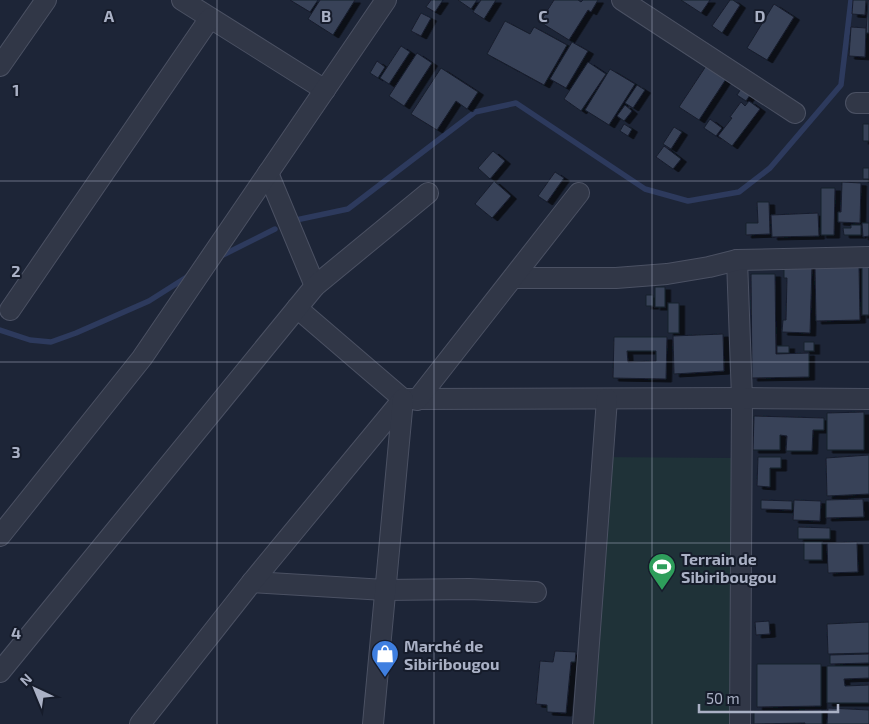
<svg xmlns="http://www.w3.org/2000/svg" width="869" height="724" viewBox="0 0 869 724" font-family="'Exo 2',sans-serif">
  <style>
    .green { fill: #1f3238 }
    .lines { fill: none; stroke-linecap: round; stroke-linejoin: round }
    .stream { stroke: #2d3a5d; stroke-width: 5.5 }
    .building { fill: #394258; stroke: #181e2d; fill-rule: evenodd; filter: url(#shadow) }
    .street-casing { stroke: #4b5163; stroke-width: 22 }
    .street { stroke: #313747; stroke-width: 20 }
    .grid { fill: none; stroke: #aab1c5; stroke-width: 1; stroke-opacity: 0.55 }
    .labels { text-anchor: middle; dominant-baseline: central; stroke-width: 4; stroke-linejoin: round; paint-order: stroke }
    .poi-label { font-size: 16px; font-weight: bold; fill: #aab1c5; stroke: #161c2b; text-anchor: start }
    .grid-label { font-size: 16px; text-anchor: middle; font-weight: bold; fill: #aab1c5; stroke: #161c2b; stroke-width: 4; stroke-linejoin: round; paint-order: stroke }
  </style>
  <defs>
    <filter id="shadow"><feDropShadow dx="5.5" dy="3" stdDeviation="0" flood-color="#0009"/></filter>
  </defs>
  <rect width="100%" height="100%" fill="#1d2537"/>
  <path class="green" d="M595,457L734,458L729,724H590Z"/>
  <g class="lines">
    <g class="stream">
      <path d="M296,220L348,209L475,112L516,103L645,189L688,201L739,192L770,168L841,85L851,0"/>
      <path d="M219,257L275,229"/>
      <path d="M0,330L30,340L51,342L76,333L149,301L190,275"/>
    </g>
  </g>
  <g class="building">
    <path d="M290,0H318L310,12Z"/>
    <path d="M320,0H355L333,35L308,19Z"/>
    <path d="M431,0H443L435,12L426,7Z"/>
    <path d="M458,0H477L471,9Z"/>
    <path d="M481,0H496L484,19L473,12Z"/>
    <path d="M554,0H578L581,2L583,0H598L591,12L588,10L569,40L540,22Z"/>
    <path d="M681,0H710L701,13Z"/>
    <path d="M730,0H733L740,5L722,33L712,26Z"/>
    <path d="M853,0H866L865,15L852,14Z"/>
    <path d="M868,0H869V33H866Z"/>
    <path d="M774,4L794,17L767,60L747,48Z"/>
    <path d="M421,13L431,18L421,36L411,31Z"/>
    <path d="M505,21L530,34L534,27L567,45L544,85L487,54Z"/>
    <path d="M851,27L866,28L865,57L849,56Z"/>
    <path d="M572,42L588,51L566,88L550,79Z"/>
    <path d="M401,46L410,52L389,84L380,78Z"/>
    <path d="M417,53L432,63L404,106L389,96Z"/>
    <path d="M377,61L385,67L378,78L370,73Z"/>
    <path d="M588,62L606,74L581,111L564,99Z"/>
    <path d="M708,63L728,76L699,120L679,107Z"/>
    <path d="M441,68L478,92L467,109L456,101L437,130L411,114Z"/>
    <path d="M610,69L635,84L609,125L585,110Z"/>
    <path d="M637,85L645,90L633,108L625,103Z"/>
    <path d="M743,86L752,92L746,101L737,95Z"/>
    <path d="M749,101L760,109L732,146L718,136L732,118L730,117L741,102L745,106Z"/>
    <path d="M625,105L632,111L624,121L617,116Z"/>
    <path d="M710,119L722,128L716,136L704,128Z"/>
    <path d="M624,124L632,129L628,136L620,131Z"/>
    <rect x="863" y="124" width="6" height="17"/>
    <path d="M674,127L682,132L671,149L663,144Z"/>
    <path d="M664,146L681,159L673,169L656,157Z"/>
    <path d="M493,151L505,161L490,179L478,168Z"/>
    <rect x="863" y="168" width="6" height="11"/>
    <path d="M555,172L564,178L547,202L538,196Z"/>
    <path d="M494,181L511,196L492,218L475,204Z"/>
    <path d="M842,182L861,183L860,223L838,222V212H841Z"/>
    <path d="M821,188H835L834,235H821Z"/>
    <path d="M757,202H769L770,234L746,235V223H758Z"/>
    <path d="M818,213L819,236L772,237L771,215Z"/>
    <path d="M862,223H869V236L863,237Z"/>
    <path d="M851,225H861V235H844L843,228H851Z"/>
    <path d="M784,264L812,265L810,333L782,332L783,320H786L787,278H784Z"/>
    <path d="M859,266L860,320L816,321L815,267Z"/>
    <rect x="862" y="266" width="7" height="49"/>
    <path d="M751,274H775L776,354L809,353V377L752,378Z"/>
    <rect x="655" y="287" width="10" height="20"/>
    <rect x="646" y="295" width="7" height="11"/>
    <rect x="668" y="303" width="11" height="30"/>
    <path d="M723,334L724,371L674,374L673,336Z"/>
    <path d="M614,337H667L666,379L613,378ZM627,351H656V361L628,362Z"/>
    <rect x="804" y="342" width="10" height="9"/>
    <rect x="777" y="346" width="12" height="7"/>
    <path d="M864,412V450H827V413Z"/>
    <path d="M754,416L824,418V430H813L812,451H786L787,436L780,435V450H753Z"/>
    <path d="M869,455V494L827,496L826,458Z"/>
    <path d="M758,457H781V468H770V487L757,486Z"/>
    <path d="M863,499L864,517L826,518V500Z"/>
    <path d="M761,500L792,501V510L761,509Z"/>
    <path d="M794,500L821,501L820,521L793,520Z"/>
    <path d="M798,527L830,528V539H798Z"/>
    <rect x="804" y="542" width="18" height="18"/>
    <path d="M857,542L858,572L828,573L827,543Z"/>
    <path d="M769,621L770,634L756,635L755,622Z"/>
    <path d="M869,622V653L828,654L827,624Z"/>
    <path d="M555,651L576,652L575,662H571L566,713L547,712V705L536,704L540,661L553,662Z"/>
    <path d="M869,654V663L830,664V655Z"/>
    <path d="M757,664H821V706L757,707Z"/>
    <path d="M827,666H869V678L844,679L845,686L869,685V703H827Z"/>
    <path d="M828,708L869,710V724H827Z"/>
    <path d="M822,710V724H805V723L754,724V711Z"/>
  </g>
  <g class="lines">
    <defs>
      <g id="street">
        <path d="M182,0L325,90"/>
        <path d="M622,0L795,113"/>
        <path d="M0,66L46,0"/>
        <path d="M856,103H869"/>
        <path d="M268,173L315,286"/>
        <path d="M737,260L742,398L740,724"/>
        <path d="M513,278H616L667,274L709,267L737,260L869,257"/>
        <path d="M297,308L403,399L742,398L869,399"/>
        <path d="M10,310L210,18"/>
        <path d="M417,400L579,193"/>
        <path d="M0,536L142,358L386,0"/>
        <path d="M252,582L385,590L469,589L536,592"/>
        <path d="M0,672L315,286L428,193"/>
        <path d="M140,724L252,582L403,399"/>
        <path d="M373,724L403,399"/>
        <path d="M583,724L607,399"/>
      </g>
    </defs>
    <use href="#street" class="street-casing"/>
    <use href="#street" class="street"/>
  </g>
  <path class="grid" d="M217,0V724M434,0V724M652,0V724M0,181H869M0,362H869M0,543H869"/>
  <defs>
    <symbol id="stadium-pin" viewBox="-11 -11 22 30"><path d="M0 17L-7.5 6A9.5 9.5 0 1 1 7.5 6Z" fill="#2e9e5b" stroke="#161c2b"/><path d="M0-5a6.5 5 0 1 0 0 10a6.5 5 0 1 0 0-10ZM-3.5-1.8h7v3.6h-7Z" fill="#fff"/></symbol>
    <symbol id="shop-pin" viewBox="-11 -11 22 30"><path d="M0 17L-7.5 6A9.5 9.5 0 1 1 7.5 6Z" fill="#3f7fe0" stroke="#161c2b"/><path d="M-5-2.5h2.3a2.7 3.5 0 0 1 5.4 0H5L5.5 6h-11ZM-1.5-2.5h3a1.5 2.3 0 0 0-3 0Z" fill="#fff"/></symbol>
  </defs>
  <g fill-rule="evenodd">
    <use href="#stadium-pin" x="646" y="551" width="32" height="43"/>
    <use href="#shop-pin" x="369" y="638" width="32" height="43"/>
  </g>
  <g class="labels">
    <g class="poi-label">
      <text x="681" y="558">Terrain de<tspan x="681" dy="18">Sibiribougou</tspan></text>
      <text x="404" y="645">Marché de<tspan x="404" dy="18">Sibiribougou</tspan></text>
    </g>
  </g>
  <g class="grid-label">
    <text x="109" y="22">A</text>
    <text x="326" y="22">B</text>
    <text x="543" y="22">C</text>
    <text x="760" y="22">D</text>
    <text x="16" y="96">1</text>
    <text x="16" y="277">2</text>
    <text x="16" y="458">3</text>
    <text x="16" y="639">4</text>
  </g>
  <g transform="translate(35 689) rotate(316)" stroke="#161c2b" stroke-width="4" paint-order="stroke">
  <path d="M0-4L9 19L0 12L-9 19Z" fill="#aab1c5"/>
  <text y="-8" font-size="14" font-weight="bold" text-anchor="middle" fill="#aab1c5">N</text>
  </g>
  <path d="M699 704v8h139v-8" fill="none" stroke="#aab1c5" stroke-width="2.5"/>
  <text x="706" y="704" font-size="15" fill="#aab1c5" stroke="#161c2b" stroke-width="4" paint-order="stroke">50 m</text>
</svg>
